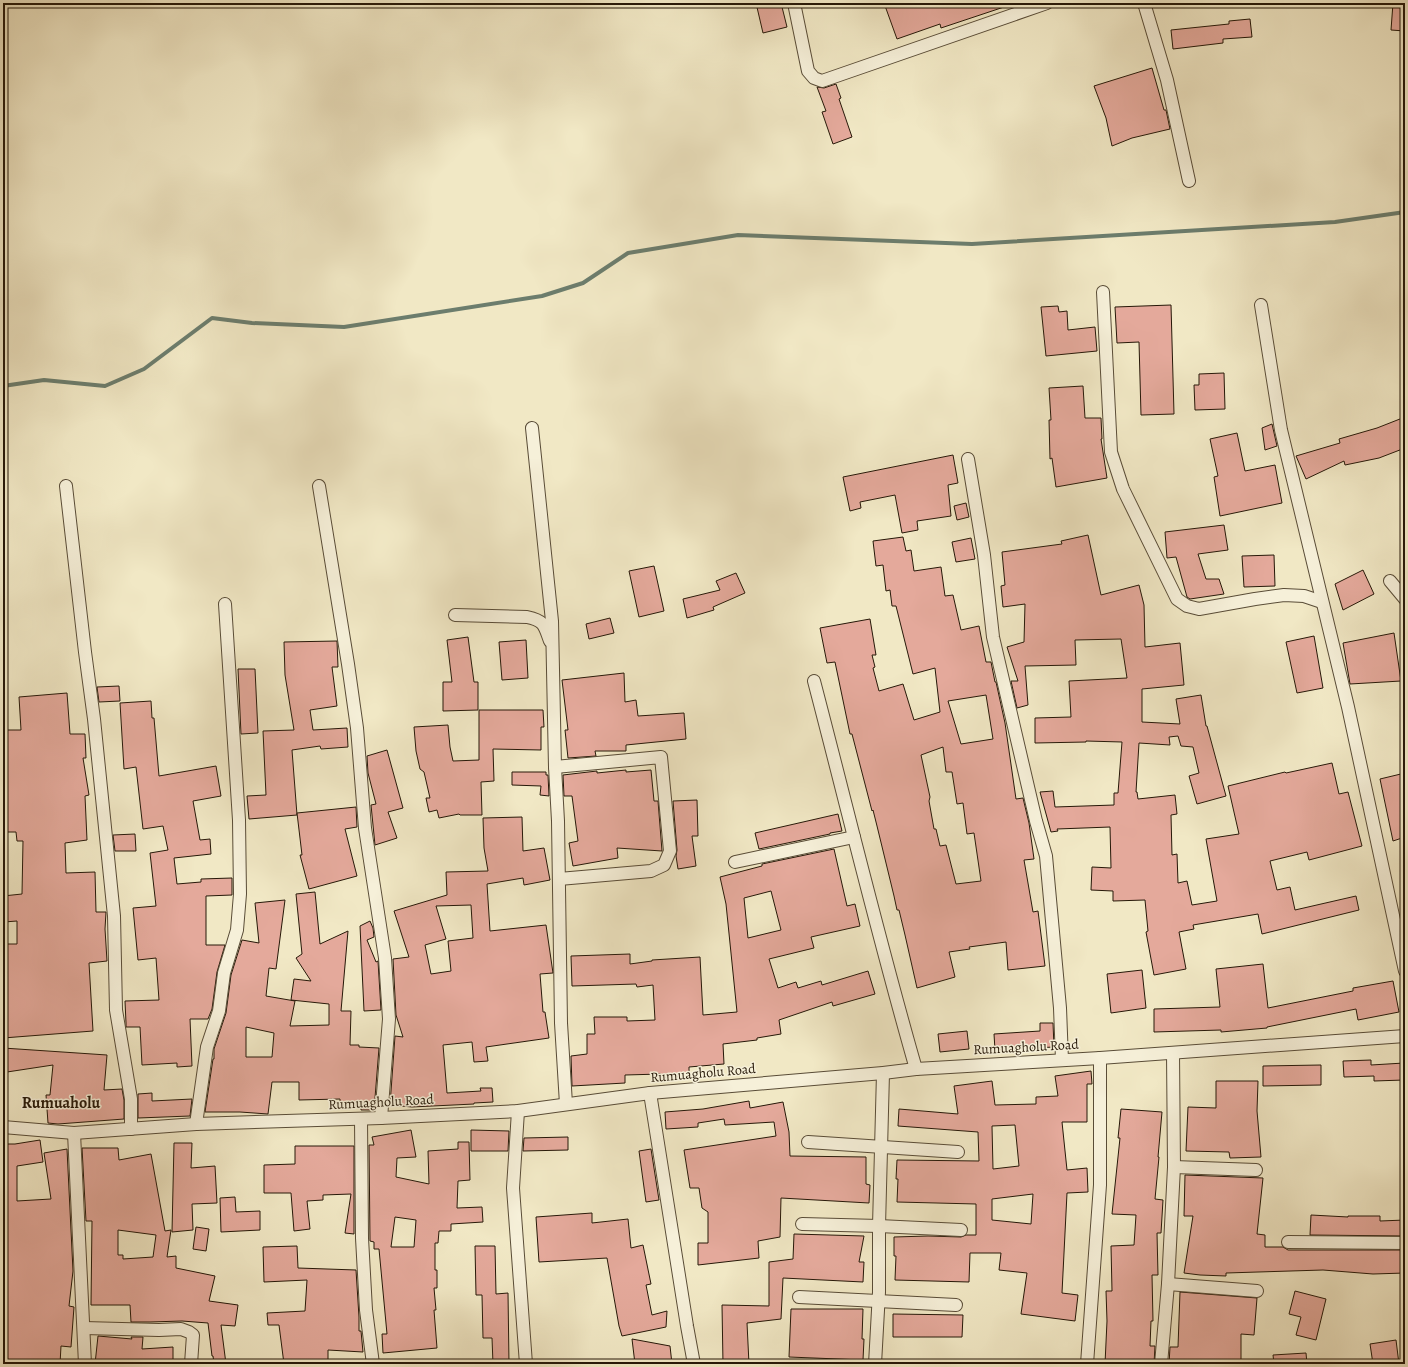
<svg xmlns="http://www.w3.org/2000/svg" width="1408" height="1367" viewBox="0 0 1408 1367" font-family="Alegreya,serif">
  <style>
    .lines { fill: none; stroke-linecap: round; stroke-linejoin: round }
    .stream { stroke: #6c7d6d; stroke-width: 4 }
    .building { fill: #e4a99b; stroke: #261808; fill-rule: evenodd }
    .minor-casing { stroke: #594c37; stroke-width: 14 }
    .minor { stroke: #f6f0d9; stroke-width: 12 }
    .labels { text-anchor: middle; dominant-baseline: central; stroke-width: 3; stroke-linejoin: round; paint-order: stroke }
    .street-label { font-size: 14px; fill: #261808; stroke: #f6f0d9 }
    .quarter-label { font-size: 16px; font-weight: bold; fill: #261808; stroke: #f6f0d9 }
  </style>
  <rect width="100%" height="100%" fill="#f1e8c5"/>
  <filter id="stains"><feTurbulence type="fractalNoise" baseFrequency=".005" numOctaves="4"/><feColorMatrix values="0 0 0 0 .2 0 0 0 0 .09 0 0 0 0 .02 0 0 0 .5 -.17"/></filter>
  <radialGradient id="worn" r=".72"><stop offset=".6" stop-color="#630" stop-opacity="0"/><stop offset="1" stop-color="#630" stop-opacity=".3"/></radialGradient>
  <g class="lines">
    <path class="stream" d="M3,386L44,380L105,386L144,369L212,318L252,323L344,327L542,296L583,283L628,253L738,235L972,244L1335,222L1405,212"/>
  </g>
  <g class="building">
    <path d="M756,3H781L787,27L763,33Z"/>
    <path d="M884,3H932L933,6L943,3H1010V5L941,28L940,24L897,39Z"/>
    <path d="M1393,3H1405V31L1391,30Z"/>
    <path d="M1250,19L1252,37L1223,39V43L1173,49L1171,30L1229,24V21Z"/>
    <path d="M1152,68L1164,110H1166L1170,129L1132,138L1112,146L1106,118L1094,86Z"/>
    <path d="M836,84L841,98L839,99L852,137L833,144L822,112L826,111L817,87L824,88Z"/>
    <path d="M1171,305L1174,414L1141,415L1139,342L1117,343L1115,307Z"/>
    <path d="M1058,306L1059,312L1067,311L1068,330L1095,327L1097,351L1046,356L1041,307Z"/>
    <path d="M1224,373L1225,409L1195,410L1194,385H1199V374Z"/>
    <path d="M1083,386L1085,418H1101L1102,439H1101L1107,478L1056,487L1052,458L1050,459L1049,420H1051L1049,388Z"/>
    <path d="M1405,417V448L1379,458L1345,465L1344,461L1306,479L1296,456L1340,443L1339,439L1377,428Z"/>
    <path d="M1272,424L1277,446L1265,450L1262,428Z"/>
    <path d="M1237,433L1245,471L1275,465L1282,503L1220,516L1214,477L1218,476L1210,439Z"/>
    <path d="M953,455L958,483L948,485L951,516L917,521L918,530L902,533L895,495L860,502L861,508L850,511L843,477Z"/>
    <path d="M966,503L969,517L957,520L954,506Z"/>
    <path d="M1224,525L1228,550L1198,554L1206,579H1219L1224,594L1190,599L1187,597L1176,557L1167,558L1165,532Z"/>
    <path d="M1088,535L1101,595L1139,585L1144,605L1145,647L1180,643L1184,685L1142,689V722L1180,724L1176,699L1201,695L1206,726H1207L1226,796L1197,804L1189,776L1199,773L1193,747L1181,746L1178,736L1169,737L1170,745L1139,743L1136,792H1137L1138,799L1175,795L1177,814L1171,815L1172,855L1177,854L1178,883L1187,881L1192,905L1217,901L1206,839L1239,834L1228,786L1285,772L1286,773L1332,763L1339,794L1348,792L1362,846L1309,860L1307,852L1270,861L1277,890L1290,887L1295,910L1356,896L1359,910L1262,934L1258,914L1193,925L1194,929L1179,932L1186,969L1154,975L1146,932L1148,931L1145,900L1113,901V891L1091,890L1092,867L1111,868L1110,827L1057,829L1058,831L1051,832L1040,792L1053,791L1055,807L1114,805V793H1118L1122,742L1086,741V742L1035,743V718L1071,717L1069,681L1127,678L1121,639L1075,640L1076,665L1025,666L1028,705L1017,708L1011,681H1018L1007,647L1024,642L1025,604L1003,607L1001,586L1005,585L1002,552L1062,544L1061,541Z"/>
    <path d="M903,537L906,551L911,550L914,571L941,567L945,596L953,595L961,630L979,626L986,662H991L995,682H996L1005,723L1016,799L1023,798L1029,823L1034,859L1024,860L1033,912L1038,911L1045,966L1008,970L1006,942L969,947L970,949L949,952L955,977L917,988L905,935L899,910H897L894,896L877,826L873,810L872,811L852,734H850L835,662L827,663L820,628L870,619L876,655H872L875,667L873,668L879,691L903,684L914,720L940,712L935,668L913,674L896,606H892L890,590L886,591L883,565L876,566L873,541ZM986,695L993,739L961,744L948,701ZM943,747L946,772H952L957,804L963,803L967,834L974,833L981,881L956,884L946,845L940,846L936,829H934L929,801L930,797L921,755Z"/>
    <path d="M971,538L975,559L956,562L952,542Z"/>
    <path d="M1274,555L1275,586L1244,587L1242,556Z"/>
    <path d="M654,566L664,611L639,617L629,571Z"/>
    <path d="M1363,570L1374,594L1343,610L1335,584Z"/>
    <path d="M736,573L745,593L713,607L714,610L687,618L683,599L720,590L716,581Z"/>
    <path d="M610,618L614,633L589,639L586,624Z"/>
    <path d="M1394,633L1401,681L1350,684L1343,643Z"/>
    <path d="M1314,636L1323,688L1297,693L1286,642Z"/>
    <path d="M468,637L474,682H478V710L443,711V682H452L447,640Z"/>
    <path d="M526,640L528,678L502,680L499,642Z"/>
    <path d="M337,641L338,667H332L337,706L310,710L313,730L347,728L348,747L321,749L320,746L292,750L297,815L249,819L247,796L266,795L263,731L294,730L285,675L284,642Z"/>
    <path d="M238,669H255L258,733L241,734Z"/>
    <path d="M624,673L625,702L636,700L638,716L684,713L686,739L626,745V751H595L596,756L568,758L565,730H568L562,680Z"/>
    <path d="M119,686L120,701L99,702L97,687Z"/>
    <path d="M67,693L70,734H85L86,758H83L89,795L85,796L87,840L65,843L66,873L95,872L96,912H106L105,929L107,961L89,963L93,1031L3,1038V1018H5V944H17V921L4,922L3,896L22,894L23,841H17L16,832H3V730H21L19,697Z"/>
    <path d="M151,701L152,718H154L159,776L216,766L221,796L193,801L200,840L210,839L211,854L174,858L177,884L201,882V879L232,878V895L206,896V945H225L217,972L212,1009L208,1019H190L192,1066L177,1067V1063L142,1065L140,1027H126V1023L125,1001L159,1000L156,958L138,960L133,908L156,906L150,853L168,850L163,826L143,829L136,767L124,769L120,703Z"/>
    <path d="M479,710H543L544,727H541V750L493,749L494,781L481,782L482,815H460L459,814L439,818L437,810L429,812L426,798H430L424,772L420,769L416,751L414,727L448,725L450,747L453,761L479,760Z"/>
    <path d="M387,750L403,808L388,812L397,838L375,845L371,805L376,804L368,773L367,756Z"/>
    <path d="M626,770V772L651,770L654,801H658L662,851L617,848L618,858L573,866L569,843L578,841L572,796H564L563,775L597,771V773Z"/>
    <path d="M512,772H546V775H548L549,796L540,795L541,786L512,785Z"/>
    <path d="M1405,773V837L1393,841L1380,779Z"/>
    <path d="M697,800L698,836H692L696,866L678,869L676,856L677,850L673,801Z"/>
    <path d="M356,807L357,827L345,829L357,876L309,889L300,855H302L297,813Z"/>
    <path d="M838,814L842,831L830,833V834L759,849L755,833Z"/>
    <path d="M522,817L523,851L544,848L550,880L524,885L523,878L487,884L490,931L546,925L553,973L540,974L543,1012H545L549,1038L486,1047L488,1061L474,1062L472,1042L443,1045L447,1093L481,1091L480,1088H492L493,1102L474,1103V1104L412,1107L390,1105L395,1036L403,1037L396,1015L393,959L409,957L394,911L447,895L446,872L488,871L484,848L483,818ZM471,905L473,938L448,941L451,971L431,974L425,945L446,939L436,906Z"/>
    <path d="M135,834L136,851H115L113,835Z"/>
    <path d="M834,849L847,906L855,904L860,926L811,937L814,948L769,959L778,988L796,982L798,988L821,981L822,985L868,971L875,994L833,1006L832,1002L779,1020L781,1034L757,1038V1040L723,1044L724,1064L689,1067V1076L661,1078V1074L625,1075V1083L572,1086L571,1056L587,1054V1034H595L594,1017H627V1021L655,1020L653,985L637,987L636,984L572,986L571,956L630,954V964L652,961V960L700,957L703,1015L737,1012L726,904L720,877L762,866V864ZM771,891L781,930L748,938L744,898Z"/>
    <path d="M315,892L320,944L348,931L341,1011H351L350,1045H359V1047L379,1048L374,1110H361V1106L340,1107V1099L299,1100V1082H272L268,1114L240,1112H205L213,1059H214V1049L226,1013L231,975L242,940L259,943L255,903L285,900L276,969L269,968L266,996L295,1001L290,1026L329,1025V1004L291,1000L294,979L311,981L296,958L302,954L296,894ZM246,1027L274,1033L272,1057H246Z"/>
    <path d="M370,921L373,928L374,937L367,940L376,962L378,961L381,1010L364,1011L360,926Z"/>
    <path d="M1263,964L1268,1008L1353,991V988L1393,981L1399,1012L1358,1020L1356,1009L1267,1027V1028L1221,1032V1030L1154,1032V1009L1220,1007L1216,969Z"/>
    <path d="M1142,970L1146,1008L1111,1013L1107,974Z"/>
    <path d="M1040,1023H1053L1054,1047L995,1050L994,1034L1040,1031Z"/>
    <path d="M967,1031L969,1049L940,1052L938,1034Z"/>
    <path d="M3,1048L107,1055L104,1090L122,1089L124,1100V1119L58,1124L48,1123L46,1095H50L53,1065L7,1072Z"/>
    <path d="M1371,1060V1065L1404,1063V1080L1374,1081V1076L1344,1077L1343,1061Z"/>
    <path d="M1321,1065V1085L1263,1086V1066Z"/>
    <path d="M1091,1071L1092,1084H1087V1122H1062L1067,1170L1087,1168L1088,1192L1067,1193L1062,1293L1078,1295L1075,1321L1021,1314L1027,1273L999,1270L1001,1253H970L969,1282L895,1280L896,1256H894V1237L928,1236L961,1237L966,1235H976V1204L897,1202L898,1179H896L897,1160L979,1161L978,1132L898,1126L899,1109L958,1114L954,1086L992,1081L995,1105L1036,1104V1097L1058,1096L1055,1076ZM1015,1125L1019,1166L993,1169L992,1126ZM1033,1194L1031,1224L992,1220V1199Z"/>
    <path d="M1216,1081H1258L1257,1111L1261,1157L1230,1158L1229,1152L1186,1151L1188,1107L1216,1108Z"/>
    <path d="M152,1093V1101L192,1099L190,1116L138,1118V1094Z"/>
    <path d="M749,1101L750,1108L783,1102L789,1132L790,1156L866,1157V1184L870,1185L869,1203L781,1198L780,1237L758,1241L759,1258L698,1265V1243H708V1212L702,1208L699,1188H690L684,1150L776,1136L774,1122L725,1125L724,1119L698,1123V1127L666,1129L665,1112L703,1109Z"/>
    <path d="M1121,1109L1162,1112L1158,1157H1159L1155,1199L1163,1200L1161,1233H1157L1158,1275H1152L1153,1321H1151L1150,1346H1155L1154,1364H1105L1107,1321L1106,1291H1112L1111,1246L1134,1245L1136,1215L1112,1214L1120,1138H1118Z"/>
    <path d="M411,1130L416,1157L397,1158L396,1177L429,1184L428,1151L458,1149V1142H469L470,1180L458,1181L457,1208L482,1207L483,1222L451,1224V1231H439L438,1243H435V1270H437V1288H434L436,1310H434L437,1348L383,1353L382,1334H387L379,1249H374V1242L370,1241L369,1145H374L372,1137ZM395,1217L416,1220L414,1247H391Z"/>
    <path d="M471,1130L509,1131L508,1151H471Z"/>
    <path d="M568,1137V1150L523,1151L524,1138Z"/>
    <path d="M40,1140L43,1162L17,1166V1201L51,1199L44,1153L67,1149L73,1271L69,1306L74,1307L71,1347L61,1346L60,1364H3V1144H15Z"/>
    <path d="M174,1143H192L191,1168L215,1166L217,1203L192,1204L193,1230L172,1232Z"/>
    <path d="M295,1146H354V1234L345,1233L351,1194L323,1195V1200L307,1201L310,1229L294,1231L291,1193H264V1165L295,1164Z"/>
    <path d="M82,1148H118L119,1160L151,1154L165,1231L171,1230L167,1257L176,1256V1268L215,1276L209,1301L238,1305L235,1326L221,1325L226,1364H214L213,1356H212L208,1323L182,1321L150,1322H131L130,1305H91L92,1221H86ZM118,1230L156,1235L153,1257L123,1259V1255H118Z"/>
    <path d="M651,1149L659,1200L646,1202L639,1151Z"/>
    <path d="M1185,1175L1263,1178L1257,1234L1265,1235V1247H1283L1288,1250H1405V1273L1373,1274L1323,1270L1226,1273V1276L1200,1275L1184,1273L1193,1216H1184Z"/>
    <path d="M235,1197L236,1212L260,1211V1230L221,1232L220,1198Z"/>
    <path d="M592,1213V1223L628,1219L631,1248L643,1245L651,1284L646,1285L652,1315L667,1311L666,1327L622,1336L619,1326L607,1258L539,1262L536,1217Z"/>
    <path d="M1311,1215L1348,1217V1216H1380V1221L1405,1220V1236L1310,1235Z"/>
    <path d="M196,1227L209,1229L206,1251L193,1249Z"/>
    <path d="M794,1234L864,1236L859,1262H864L863,1282L783,1278L781,1319L747,1323L749,1364H723L722,1305L769,1306V1262L793,1259Z"/>
    <path d="M297,1246L298,1268L356,1270L359,1317V1331H361L363,1352L328,1350V1360H298V1364H284L279,1325H268L267,1313L305,1311L307,1280L264,1282L263,1247Z"/>
    <path d="M475,1246H495L496,1294L508,1293L509,1364H493L492,1338H483L482,1295H476Z"/>
    <path d="M1295,1291L1326,1299L1316,1340L1296,1335L1301,1317L1289,1314Z"/>
    <path d="M1180,1292L1257,1298L1254,1335L1241,1334V1364H1169L1170,1347H1178Z"/>
    <path d="M791,1309H863L862,1339H864L863,1360L789,1357Z"/>
    <path d="M893,1314L963,1315L962,1337H893Z"/>
    <path d="M98,1336L132,1339L131,1337H143L142,1349L173,1347V1364H95Z"/>
    <path d="M632,1339L670,1346L672,1364H635Z"/>
    <path d="M1396,1340L1399,1364H1373L1370,1344Z"/>
    <path d="M1306,1353L1307,1364H1274L1273,1355Z"/>
  </g>
  <g class="lines">
    <defs>
      <g id="minor">
        <path d="M794,3L808,71L814,78L822,81L1047,3"/>
        <path d="M1144,3L1167,80L1189,181"/>
        <path d="M1103,292L1111,452L1123,489L1177,599L1187,606L1199,609L1255,599L1284,595L1304,596L1322,602"/>
        <path d="M1261,305L1281,430L1348,707L1405,971"/>
        <path d="M532,428L552,621L555,767L558,821L561,1023L566,1104"/>
        <path d="M968,459L984,555L993,637L1036,821L1046,856L1060,1008L1062,1060"/>
        <path d="M66,486L85,652L94,719L114,916L116,1010L131,1099V1129"/>
        <path d="M319,486L348,664L357,728L365,828L385,958L389,1019L381,1118"/>
        <path d="M1390,581L1405,599"/>
        <path d="M455,615L527,617C545,621 544,625 550,641"/>
        <path d="M814,681C848,811 879,941 916,1069"/>
        <path d="M555,767L661,757L670,851L664,865L651,871L559,879"/>
        <path d="M735,862L854,837"/>
        <path d="M650,1093L687,1326L694,1364"/>
        <path d="M518,1111L513,1188L526,1364"/>
        <path d="M361,1119L362,1238L366,1310L373,1364"/>
        <path d="M196,1124L207,1047L219,1011L224,973L237,930L240,894L239,820L225,604"/>
        <path d="M3,1127L74,1133L196,1124L381,1118L518,1111L650,1093L883,1073L916,1069L1100,1058L1405,1036"/>
        <path d="M74,1133L85,1364"/>
        <path d="M808,1142L958,1152"/>
        <path d="M1174,1167L1256,1170"/>
        <path d="M802,1224L879,1226L961,1230"/>
        <path d="M1288,1242L1405,1243"/>
        <path d="M1168,1284L1257,1291"/>
        <path d="M799,1297L956,1305"/>
        <path d="M84,1328L159,1330L181,1329L189,1332L193,1335L191,1364"/>
        <path d="M875,1364L879,1292V1226L883,1073"/>
        <path d="M1087,1364L1100,1185V1058"/>
        <path d="M1161,1364L1168,1284L1174,1167L1173,1053"/>
      </g>
    </defs>
    <use href="#minor" class="minor-casing"/>
    <use href="#minor" class="minor"/>
  </g>
  <g class="labels">
    <g class="street-label">
      <text transform="translate(1026 1047) rotate(-3)">Rumuagholu Road</text>
      <text transform="translate(703 1073) rotate(-5)">Rumuagholu Road</text>
      <text transform="translate(381 1102) rotate(-3)">Rumuagholu Road</text>
    </g>
    <g class="quarter-label">
      <text x="61" y="1103">Rumuaholu</text>
    </g>
  </g>
  <rect width="1408" height="1367" fill="none" stroke="#f1e8c5" stroke-width="16"/>
  <rect x="4" y="4" width="1400" height="1359" fill="none" stroke="#261808" stroke-width="2"/>
  <rect x="8" y="8" width="1392" height="1351" fill="none" stroke="#261808"/>
  <rect width="100%" height="100%" filter="url(#stains)"/>
  <rect width="100%" height="100%" fill="url(#worn)"/>
</svg>
